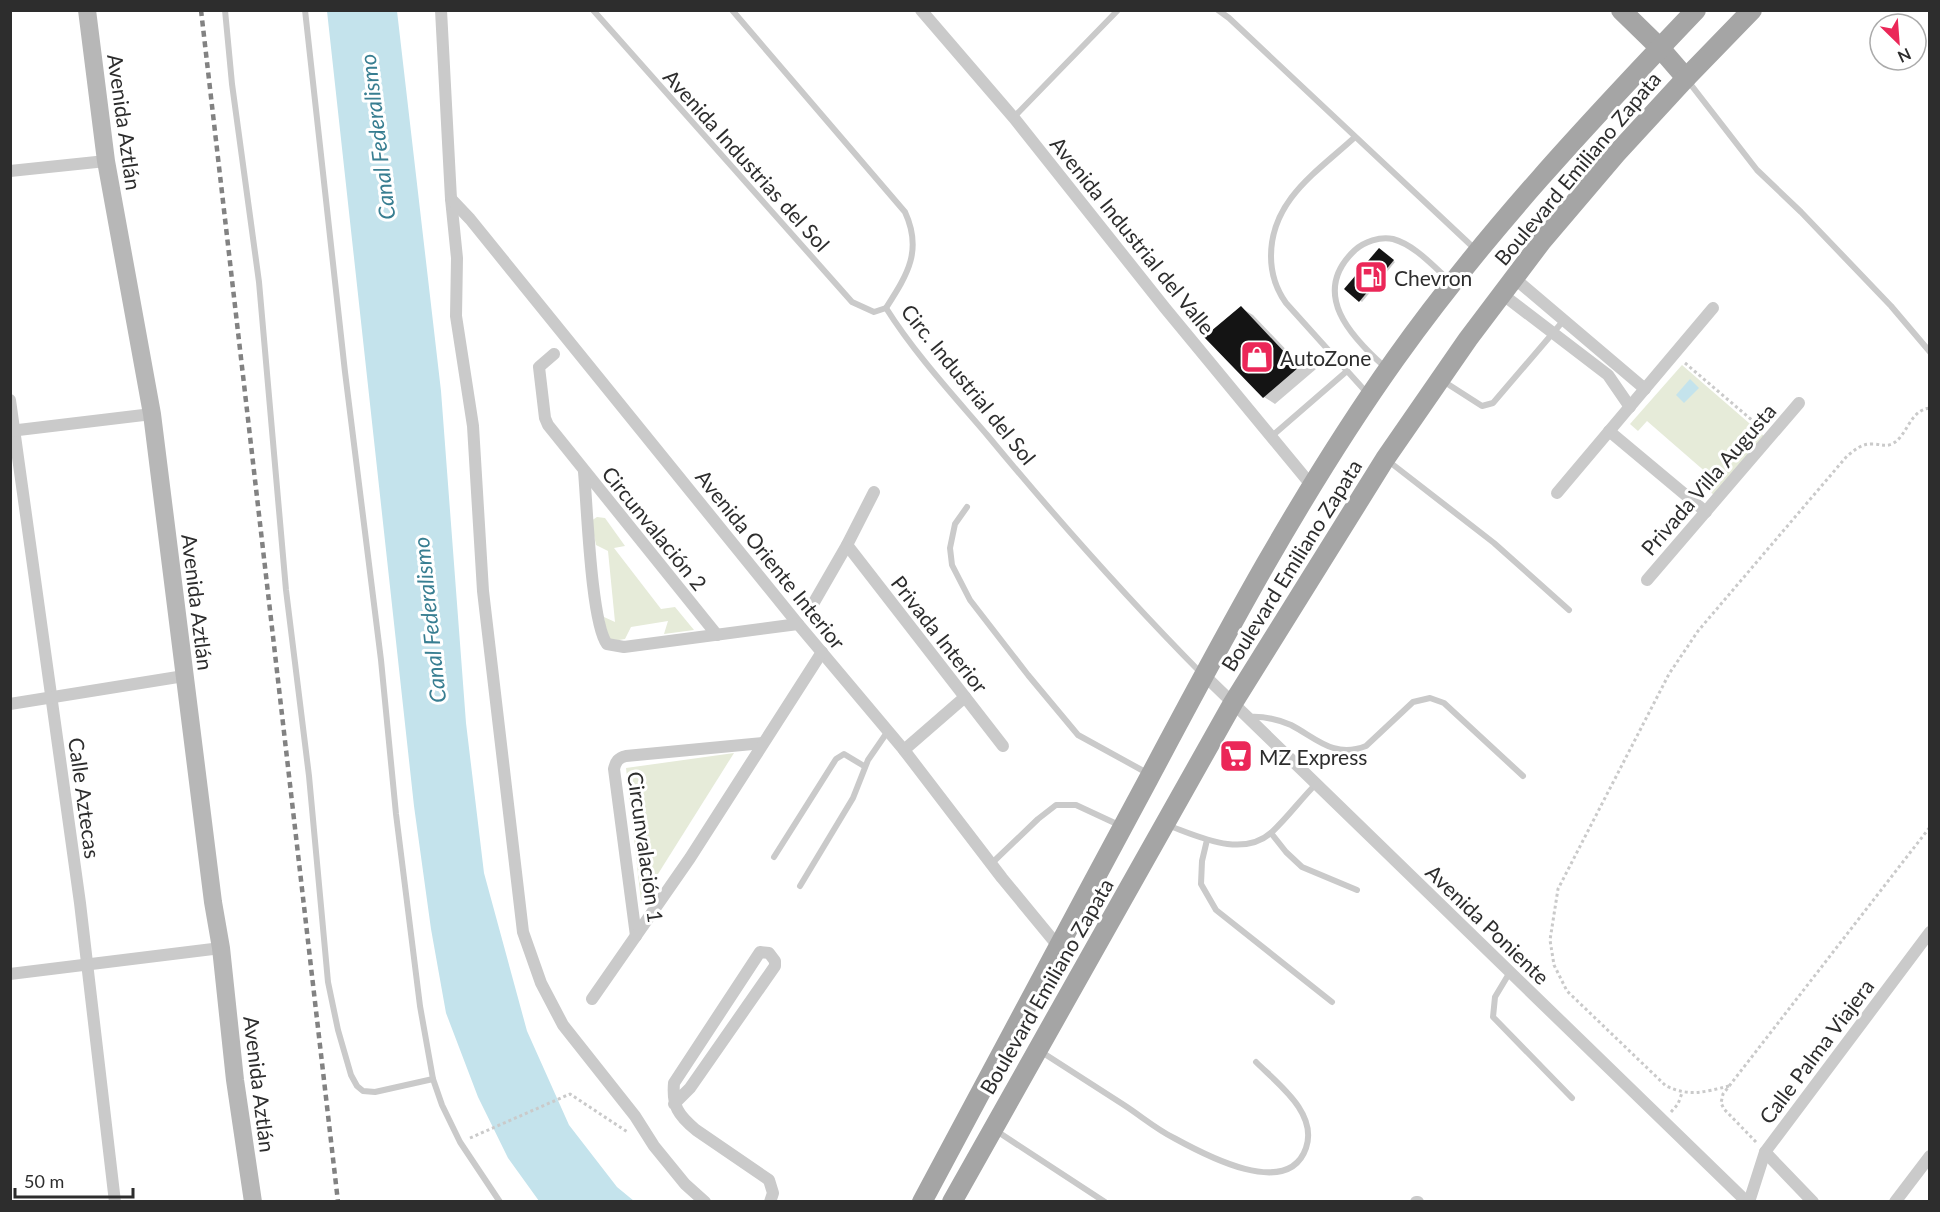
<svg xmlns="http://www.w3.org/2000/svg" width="1940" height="1212" viewBox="0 0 1940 1212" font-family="Lato,sans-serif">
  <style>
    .green { fill: #e6ebd9 }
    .water { fill: #c4e3ec }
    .shadow { fill: #0003 }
    .building { fill: #141414 }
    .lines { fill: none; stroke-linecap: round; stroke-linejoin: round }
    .path { stroke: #cacaca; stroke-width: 3; stroke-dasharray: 3 3; stroke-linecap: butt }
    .lane { stroke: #cacaca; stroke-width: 6 }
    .street { stroke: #cacaca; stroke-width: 12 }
    .secondary { stroke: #b7b7b7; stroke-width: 18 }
    .primary { stroke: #a5a5a5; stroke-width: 20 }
    .rail { stroke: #828282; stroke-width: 4.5; stroke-dasharray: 6 4.5; stroke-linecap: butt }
    .labels { text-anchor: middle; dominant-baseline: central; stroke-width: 6; stroke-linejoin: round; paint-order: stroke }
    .street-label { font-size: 21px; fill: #2d2d2d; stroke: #fff }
    .poi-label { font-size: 21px; fill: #2d2d2d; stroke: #fff; text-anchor: start }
    .water-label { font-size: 22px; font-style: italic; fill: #387e91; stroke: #fff }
  </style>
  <rect width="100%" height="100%" fill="#fff"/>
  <g class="green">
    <path d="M1682,365L1764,436L1714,495L1708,490L1716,481L1647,421L1638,431L1630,424Z"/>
    <path d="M597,517L605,518L625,546L614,548L661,609L675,607L694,630L664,634L668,621L631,627L625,639L607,642L604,617L615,622L608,551L596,545L591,521Z"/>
    <path d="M734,753L641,901L626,768Z"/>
  </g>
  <g class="water">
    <path d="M327,11H397L441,391L466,723L484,873L527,1031L569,1125L617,1187L634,1201H539L508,1158L478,1097L446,1013L431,929L414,806Z"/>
    <path d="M1690,379L1699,388L1684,403L1676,395Z"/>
  </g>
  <g class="shadow">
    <path d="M1381,251L1395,262L1362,302L1346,289Z"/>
    <path d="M1241,308L1253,315L1295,359L1316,369L1275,404L1264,397Z"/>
  </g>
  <g class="building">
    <path d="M1379,248L1394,260L1359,302L1344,289Z"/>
    <path d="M1241,306L1288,356L1306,361L1263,398L1204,337Z"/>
  </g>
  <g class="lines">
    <g class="path">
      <path d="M1685,363L1760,427"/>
      <path d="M1729,1086C1704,1092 1690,1097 1666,1086L1567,991L1554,965L1550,940L1558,889L1669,674L1698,631L1847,456C1855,450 1862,443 1873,444C1880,444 1885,447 1892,444C1908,436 1909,410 1930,408"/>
      <path d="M1671,1112L1678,1104L1682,1093"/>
      <path d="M470,1138L570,1094L629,1133"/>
      <path d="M1756,1142L1724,1109L1721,1103L1723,1094L1930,827"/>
    </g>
    <g class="lane">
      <path d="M225,10L232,84L259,282L286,590L309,776L328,982L338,1030L351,1075L357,1086L363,1091L375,1092L433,1079"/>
      <path d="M305,10L345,372L381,660L396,814L420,1006L433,1079L442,1105L460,1142L500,1202"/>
      <path d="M593,10L852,302L874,312L886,308"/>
      <path d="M732,10L905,212C923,251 907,275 886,308"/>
      <path d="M1218,10L1229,18L1475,249"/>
      <path d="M1688,81L1757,170L1801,212L1891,306L1930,352"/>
      <path d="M1014,117L1118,10"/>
      <path d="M1355,137C1318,171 1271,200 1271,256C1271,274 1276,289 1286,303L1367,393"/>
      <path d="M886,308C915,354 953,395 988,436C1056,518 1126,597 1201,673"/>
      <path d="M1386,368C1351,337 1309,293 1355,250C1364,242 1380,236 1393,239C1415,245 1434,267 1451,282"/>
      <path d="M1443,381L1482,406L1493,403L1564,320"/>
      <path d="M1272,436L1347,371"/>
      <path d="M1387,460L1494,543L1569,610"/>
      <path d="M967,507L955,524L950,548L952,565L970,600L1028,675L1078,735L1149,774"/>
      <path d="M1249,717C1264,716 1277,719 1291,725C1316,738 1334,759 1366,746L1413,702L1430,698L1444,703L1523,776"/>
      <path d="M1167,825C1198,836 1242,859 1272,832C1288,817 1301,799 1316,784"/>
      <path d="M1271,833L1286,852L1302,867L1357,890"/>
      <path d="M1207,840L1202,861L1201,884L1216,910L1332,1002"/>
      <path d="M774,857L836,759L844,754L864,766"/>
      <path d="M991,864L1038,819L1056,805H1076L1119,825"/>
      <path d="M800,886L853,798L868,760L888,731"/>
      <path d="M1510,972L1495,997L1493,1017L1572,1098"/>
      <path d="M1040,1051C1068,1069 1096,1087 1124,1105C1141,1116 1156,1129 1174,1138C1205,1155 1288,1200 1306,1148C1318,1113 1278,1084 1256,1062"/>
      <path d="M995,1130L1105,1202"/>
    </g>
    <g class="street">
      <path d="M441,10L451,199L457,258L456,316L473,426L483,591L523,932L541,983L563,1025L635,1116L654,1146L685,1184L705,1202"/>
      <path d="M921,10L1014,118L1165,308L1312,486"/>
      <path d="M10,171L106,161"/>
      <path d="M451,199L470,219L798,624L904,750L1002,878L1058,946"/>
      <path d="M1514,278L1645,389"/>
      <path d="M1502,294L1608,375L1630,407"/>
      <path d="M554,354L539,367L545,418L548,425L717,635"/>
      <path d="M10,400L80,903L115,1202"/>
      <path d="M10,431L152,414"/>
      <path d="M1609,431L1706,512"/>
      <path d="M584,472C587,504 591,623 607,644L624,647L798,624"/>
      <path d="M1557,493L1713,308"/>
      <path d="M847,545L1003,746"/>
      <path d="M1647,580L1799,403"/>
      <path d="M813,604L847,545L874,492"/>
      <path d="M1203,674L1747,1202"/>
      <path d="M10,704L184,676"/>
      <path d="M904,750L965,697"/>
      <path d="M636,936L614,769C616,761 618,758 626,756L763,743"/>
      <path d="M10,974L221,948"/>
      <path d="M592,999L690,858L822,652"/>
      <path d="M674,1104L690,1088L775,966V961L769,953L760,952L674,1083C672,1106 678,1115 696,1130L769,1180L773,1193L770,1202"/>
      <path d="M1765,1152L1813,1202"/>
      <path d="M1416,1202H1418"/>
      <path d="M1749,1202L1765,1152L1930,932"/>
      <path d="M1895,1202L1930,1156"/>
    </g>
    <path class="secondary" d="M87,10L106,161L152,414L213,902L221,948L235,1080L253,1202"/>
    <g class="primary">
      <path d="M1621,10L1660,48L1686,78"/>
      <path d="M922,1202C998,1060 1073,919 1149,778C1225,635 1302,490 1396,358C1485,233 1590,121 1696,10"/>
      <path d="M952,1202L1233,703L1385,459L1468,339L1542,241L1616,154L1686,78L1752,10"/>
    </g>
    <path class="rail" d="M201,10L338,1202"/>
  </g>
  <defs>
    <symbol id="fuel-square" viewBox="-11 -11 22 22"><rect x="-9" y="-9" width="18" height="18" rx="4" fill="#eb2758" stroke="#fff"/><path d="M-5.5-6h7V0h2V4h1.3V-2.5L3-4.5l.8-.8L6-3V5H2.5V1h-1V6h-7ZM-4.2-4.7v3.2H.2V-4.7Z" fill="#fff"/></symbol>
    <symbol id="shop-square" viewBox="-11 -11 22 22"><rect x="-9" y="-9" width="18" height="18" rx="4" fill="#eb2758" stroke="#fff"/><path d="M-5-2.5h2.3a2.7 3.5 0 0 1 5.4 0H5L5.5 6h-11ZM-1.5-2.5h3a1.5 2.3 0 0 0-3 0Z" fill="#fff"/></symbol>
    <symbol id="supermarket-square" viewBox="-11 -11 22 22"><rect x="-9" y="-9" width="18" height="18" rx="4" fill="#eb2758" stroke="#fff"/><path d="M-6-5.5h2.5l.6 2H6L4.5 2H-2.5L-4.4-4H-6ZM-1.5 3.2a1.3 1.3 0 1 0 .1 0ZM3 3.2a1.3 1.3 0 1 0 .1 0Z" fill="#fff"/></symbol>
  </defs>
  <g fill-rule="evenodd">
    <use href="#fuel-square" x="1352" y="258" width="38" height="38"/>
    <use href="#shop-square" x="1238" y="338" width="38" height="38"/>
    <use href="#supermarket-square" x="1217" y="737" width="38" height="38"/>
  </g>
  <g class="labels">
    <g class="street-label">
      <text transform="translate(125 122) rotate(82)">Avenida Aztlán</text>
      <text transform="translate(747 160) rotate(48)">Avenida Industrias del Sol</text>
      <text transform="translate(1577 168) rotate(-50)">Boulevard Emiliano Zapata</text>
      <text transform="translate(1133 235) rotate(51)">Avenida Industrial del Valle</text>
      <text transform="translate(969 384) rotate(51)">Circ. Industrial del Sol</text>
      <text transform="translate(1708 479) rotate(-49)">Privada Villa Augusta</text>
      <text transform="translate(655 528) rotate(51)">Circunvalación 2</text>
      <text transform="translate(771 559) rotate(51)">Avenida Oriente Interior</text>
      <text transform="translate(1291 565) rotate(-58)">Boulevard Emiliano Zapata</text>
      <text transform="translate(198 602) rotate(83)">Avenida Aztlán</text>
      <text transform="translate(940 634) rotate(52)">Privada Interior</text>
      <text transform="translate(85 798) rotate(82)">Calle Aztecas</text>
      <text transform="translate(646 847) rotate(82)">Circunvalación 1</text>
      <text transform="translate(1488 924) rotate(44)">Avenida Poniente</text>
      <text transform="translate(1046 986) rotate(-60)">Boulevard Emiliano Zapata</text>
      <text transform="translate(1816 1051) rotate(-53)">Calle Palma Viajera</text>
      <text transform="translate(260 1084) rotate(83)">Avenida Aztlán</text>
    </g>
    <g class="poi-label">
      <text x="1394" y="277">Chevron</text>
      <text x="1280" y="357">AutoZone</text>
      <text x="1259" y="756">MZ Express</text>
    </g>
    <g class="water-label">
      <text transform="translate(377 137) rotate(-97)">Canal Federalismo</text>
      <text transform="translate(429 620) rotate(-96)">Canal Federalismo</text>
    </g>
  </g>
  <rect width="1940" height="1212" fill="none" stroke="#2d2d2d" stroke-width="24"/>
  <g transform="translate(1898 42) rotate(155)"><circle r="28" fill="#ffffff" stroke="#ababab" stroke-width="1.5"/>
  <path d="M0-4.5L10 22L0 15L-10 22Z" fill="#eb2758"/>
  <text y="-9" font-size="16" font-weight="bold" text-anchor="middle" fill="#2d2d2d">N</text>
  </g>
  <path d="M15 1188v9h118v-9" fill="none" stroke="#2d2d2d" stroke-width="3"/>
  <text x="24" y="1188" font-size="18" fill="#2d2d2d" stroke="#ffffff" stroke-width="4.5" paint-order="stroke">50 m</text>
</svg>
